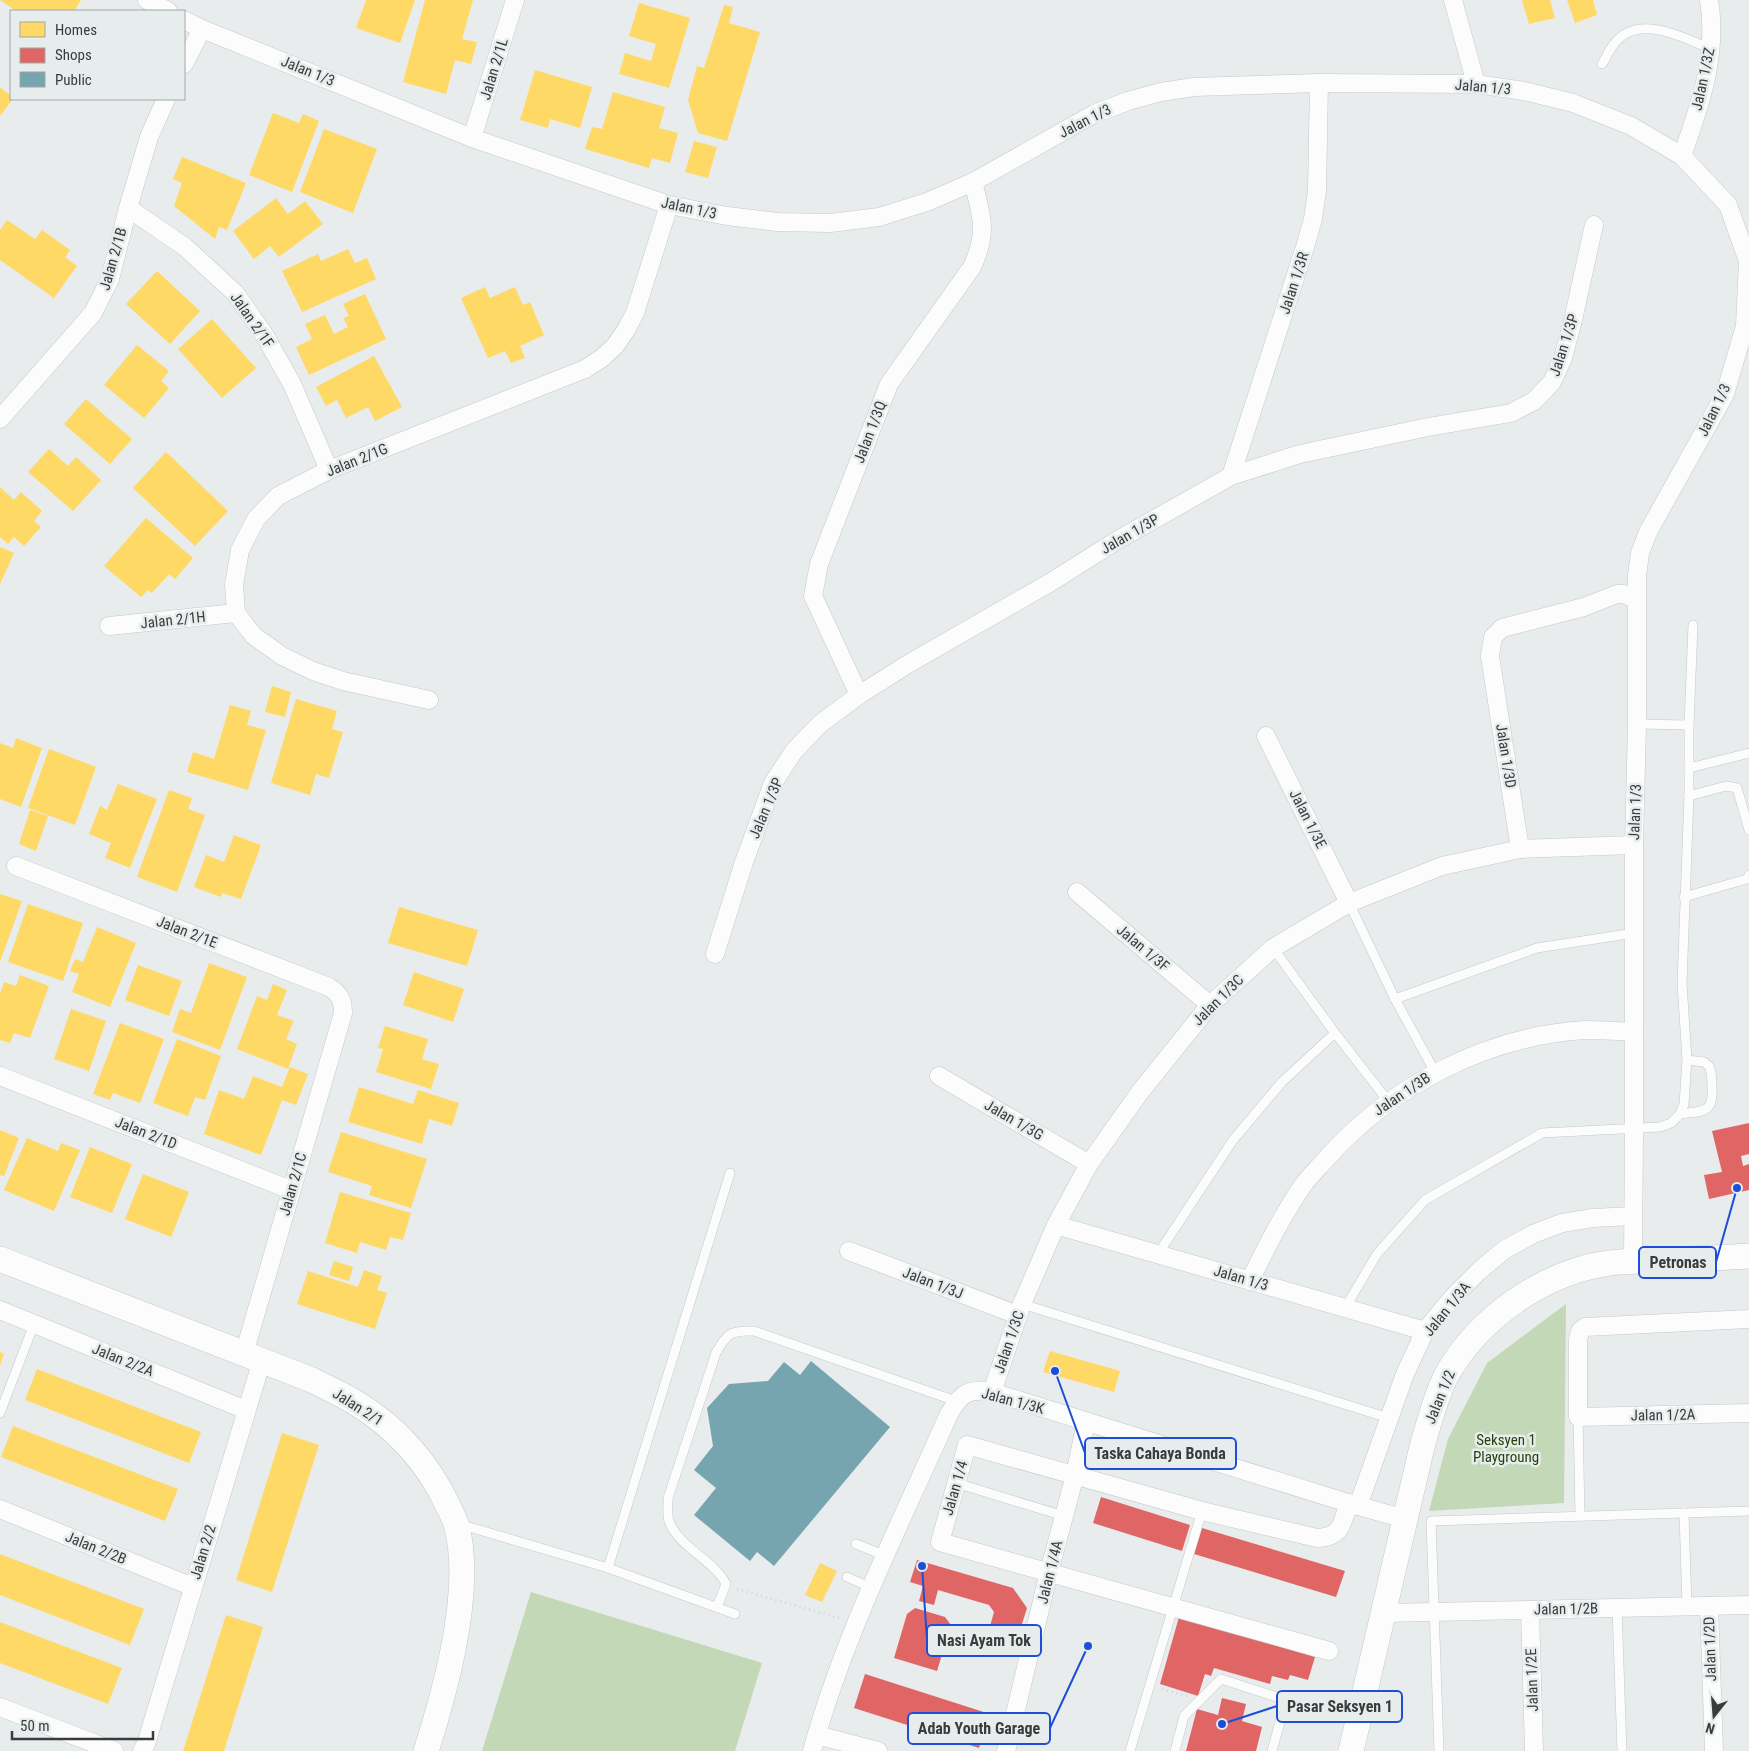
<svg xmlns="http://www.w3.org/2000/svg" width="1749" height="1751" viewBox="0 0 1749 1751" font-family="'Roboto Condensed',sans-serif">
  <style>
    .green { fill: #c2d8b6 }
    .homes { fill: #ffd966 }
    .shops { fill: #e06666 }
    .public { fill: #76a5af }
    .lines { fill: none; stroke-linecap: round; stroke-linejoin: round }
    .lane-casing { stroke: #c5c8c8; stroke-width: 10 }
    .street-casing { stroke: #c5c8c8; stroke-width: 19 }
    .secondary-casing { stroke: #c5c8c8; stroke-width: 26 }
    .path { stroke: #d4d5d5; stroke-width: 3; stroke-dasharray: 1 4; stroke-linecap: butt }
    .lane { stroke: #fcfcfc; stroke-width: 9 }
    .street { stroke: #fcfcfc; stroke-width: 18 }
    .secondary { stroke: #fcfcfc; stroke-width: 25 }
    .labels { text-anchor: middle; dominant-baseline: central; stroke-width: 5; stroke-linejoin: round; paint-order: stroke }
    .street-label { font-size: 15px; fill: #3a3c3c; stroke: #e7eded }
    .park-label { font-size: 15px; fill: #254307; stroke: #e7eded }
    .leader { fill: none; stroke: #1d4ed8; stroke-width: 2 }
    .callout-dot { fill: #1d4ed8; stroke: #e7eded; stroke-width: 2 }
    .callout { fill: #e7eded; stroke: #1d4ed8; stroke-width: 2 }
    .callout-label { font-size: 16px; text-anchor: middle; font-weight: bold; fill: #3a3c3c }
  </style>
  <rect width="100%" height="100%" fill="#e8ecec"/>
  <g class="green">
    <path d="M1566,1304L1564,1503L1429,1511L1448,1439L1487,1363Z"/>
    <path d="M531,1592L762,1663L735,1751H482Z"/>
  </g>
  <g class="homes">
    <path d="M0,0H81L74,11H16Z"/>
    <path d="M366,0H415L400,43L356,28Z"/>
    <path d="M425,0H473L462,39L477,42L471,64L455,60L446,94L403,82Z"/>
    <path d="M1522,0H1550L1555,18L1529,24Z"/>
    <path d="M1567,0H1593L1597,15L1575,23Z"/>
    <path d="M639,3L690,18L669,88L619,74L625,53L651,61L656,44L629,36Z"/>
    <path d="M724,5L733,7L729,23L760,32L727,141L698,133L688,100L697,66L704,68Z"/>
    <path d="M535,70L592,87L580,128L550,119L548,128L520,120Z"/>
    <path d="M0,87L11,96V99H13L0,116Z"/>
    <path d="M613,92L665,107L659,128L678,133L670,163L652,158L649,168L585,149L592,127L602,129Z"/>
    <path d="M273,113L299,123L303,114L319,121L292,192L249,175Z"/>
    <path d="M324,129L377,149L353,213L300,192Z"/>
    <path d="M694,141L717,147L708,178L685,172Z"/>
    <path d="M182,157L246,183L227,230L219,227L215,239L174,206L182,183L173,179Z"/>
    <path d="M276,198L288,214L305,201L323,224L279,257L270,246L254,259L233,231Z"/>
    <path d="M7,220L35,239L42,230L70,250L65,257L77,266L54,298L0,260V230Z"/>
    <path d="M348,249L355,263L367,258L376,279L302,312L282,271L318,254L321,261Z"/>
    <path d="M157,271L200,311L170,344L126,304Z"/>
    <path d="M485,287L490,298L515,287L523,305L530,302L544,335L520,346L525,358L511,363L505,351L488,358L461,298Z"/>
    <path d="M365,294L386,339L309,375L296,347L312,339L305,324L325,315L334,334L348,327L343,318L349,316L343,304Z"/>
    <path d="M212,319L256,368L222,398L178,349Z"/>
    <path d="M137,345L169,371L161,381L169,388L144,418L104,385Z"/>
    <path d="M374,356L402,407L375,421L368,407L346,418L337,400L326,406L316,387Z"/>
    <path d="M86,399L132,439L110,464L64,424Z"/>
    <path d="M49,449L68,466L76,457L101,480L73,511L28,472Z"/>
    <path d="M166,452L228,511L195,546L133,488Z"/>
    <path d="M0,487L14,500L21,492L42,511L34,521L41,527L24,546L14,537L8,544L0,537Z"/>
    <path d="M146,518L193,558L175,579L169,574L152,593L148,590L141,597L104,566Z"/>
    <path d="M0,547L14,553L0,584Z"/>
    <path d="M272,686L291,692L285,717L265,712Z"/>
    <path d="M296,699L337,711L332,729L343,732L329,778L316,774L310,795L271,783Z"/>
    <path d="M230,705L251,711L247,725L266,730L248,790L187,772L193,752L214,759Z"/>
    <path d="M16,738L42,748L21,807L0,799V743L13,748Z"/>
    <path d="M49,749L96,767L75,825L28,808Z"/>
    <path d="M118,784L157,799L130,868L105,858L111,843L89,834L100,806L107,810Z"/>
    <path d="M169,790L192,798L188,809L205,815L177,892L137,877Z"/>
    <path d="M30,810L48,816L36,851L19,844Z"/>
    <path d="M234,835L261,845L241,899L222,893L221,897L194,887L206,855L224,862Z"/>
    <path d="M0,894L22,901L0,962Z"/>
    <path d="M28,904L83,923L63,981L8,962Z"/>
    <path d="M399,907L478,930L467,966L388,943Z"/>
    <path d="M97,927L136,943L110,1007L72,992L79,974L70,971L75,959L83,962Z"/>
    <path d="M209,963L247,977L220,1050L172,1032L180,1009L191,1013Z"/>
    <path d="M138,965L182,981L169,1016L125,1000Z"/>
    <path d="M414,972L464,989L453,1022L403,1005Z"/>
    <path d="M20,975L49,986L30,1038L14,1033L10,1043L0,1040V994L4,982L16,986Z"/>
    <path d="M273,984L287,990L277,1015L294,1021L286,1039L297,1044L288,1069L237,1049L257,996L267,1000Z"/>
    <path d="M71,1009L106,1021L89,1071L54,1059Z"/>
    <path d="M120,1023L164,1039L140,1103L113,1093L110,1100L93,1094Z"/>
    <path d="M385,1026L428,1039L422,1059L439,1064L431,1089L376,1072L383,1049L378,1048Z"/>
    <path d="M177,1039L221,1056L205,1100L195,1097L188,1116L153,1103Z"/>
    <path d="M290,1067L308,1074L296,1105L282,1100L261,1155L204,1134L219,1090L244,1099L253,1076L282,1087Z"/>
    <path d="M359,1087L413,1104L418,1090L459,1103L452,1126L429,1119L422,1144L348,1122Z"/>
    <path d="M0,1130L19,1138L4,1176L0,1175Z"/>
    <path d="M341,1132L427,1159L411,1208L369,1195L372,1186L328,1172Z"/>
    <path d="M27,1138L58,1151L61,1143L80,1150L54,1211L4,1190Z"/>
    <path d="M90,1147L132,1164L112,1213L70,1197Z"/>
    <path d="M143,1174L189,1192L171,1237L125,1219Z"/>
    <path d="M340,1192L411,1213L403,1240L390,1237L386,1250L360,1242L357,1253L325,1243Z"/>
    <path d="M334,1261L353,1267L349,1281L329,1275Z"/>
    <path d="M364,1270L382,1276L377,1290L387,1293L375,1329L297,1304L308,1271L358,1287Z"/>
    <path d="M1050,1351L1120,1371L1114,1392L1043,1372Z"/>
    <path d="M0,1352L4,1354L0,1365Z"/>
    <path d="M37,1369L201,1432L189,1463L25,1400Z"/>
    <path d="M13,1426L178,1489L165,1521L1,1457Z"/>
    <path d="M282,1433L319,1445L272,1592L236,1580Z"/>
    <path d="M0,1554L144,1609L130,1645L0,1595Z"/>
    <path d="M820,1563L837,1571L822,1602L805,1595Z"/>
    <path d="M226,1615L263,1627L240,1700L224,1751H183Z"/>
    <path d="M0,1622L122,1668L108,1704L0,1663Z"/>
  </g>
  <g class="shops">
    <path d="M1749,1123V1154L1741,1156L1743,1166L1749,1164V1190L1709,1199L1704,1175L1722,1172L1712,1131Z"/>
    <path d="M1101,1497L1190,1525L1182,1551L1093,1523Z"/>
    <path d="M1202,1528L1345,1571L1336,1597L1194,1554Z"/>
    <path d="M917,1560L1013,1588L1027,1608L1015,1646L987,1637L994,1612L989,1605L938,1590L934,1605L919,1601L923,1586L910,1582Z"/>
    <path d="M915,1608L945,1617L951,1625L937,1671L894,1658L907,1614Z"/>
    <path d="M1179,1617L1315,1657L1308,1680L1290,1675L1288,1680L1272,1676L1270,1684L1214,1668L1211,1676L1205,1674L1198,1696L1160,1684Z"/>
    <path d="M865,1674L990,1714L979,1748L854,1708Z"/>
    <path d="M1222,1698L1246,1704L1242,1721L1262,1727L1256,1751H1186L1197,1709L1218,1715Z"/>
  </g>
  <path class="public" d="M811,1361L890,1427L774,1566L757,1552L750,1561L694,1515L716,1488L694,1470L713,1446L707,1408L729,1384L768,1381L784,1362L800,1375Z"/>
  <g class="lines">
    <defs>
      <g id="lane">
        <path d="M1602,64C1606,58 1609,50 1614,44C1638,13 1682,37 1711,49"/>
        <path d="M1689,725L1693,625"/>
        <path d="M1689,768L1749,753"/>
        <path d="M1689,796L1726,786L1737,788L1749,830"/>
        <path d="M1684,897L1747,879L1749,875"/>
        <path d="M1349,903L1395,999L1435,1072"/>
        <path d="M1273,948L1335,1033L1388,1101"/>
        <path d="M1395,999L1537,948L1634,933"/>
        <path d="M1680,1114C1703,1111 1714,1114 1712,1086C1712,1079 1712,1072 1709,1066L1704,1062L1687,1060"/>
        <path d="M1158,1254L1233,1140L1282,1082L1335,1033"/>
        <path d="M1022,1304L1389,1418"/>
        <path d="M1345,1308L1377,1254L1425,1200L1542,1133L1660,1127L1671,1123L1680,1114L1684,1104L1687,1060L1682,983L1689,796V725L1637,724"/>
        <path d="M0,1413L34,1324"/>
        <path d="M1578,1417L1580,1516"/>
        <path d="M956,1483L1064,1516"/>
        <path d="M1684,1513L1687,1607"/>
        <path d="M459,1524L608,1568L735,1614"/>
        <path d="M856,1544L886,1556"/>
        <path d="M608,1568L730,1173"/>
        <path d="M847,1577L872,1588"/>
        <path d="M717,1607L726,1584C714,1560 679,1548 669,1521C667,1515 668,1505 668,1498L716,1353C727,1333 731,1330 754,1331L956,1401"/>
        <path d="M1617,1608L1622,1751"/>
        <path d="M1286,1700L1356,1718"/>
        <path d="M1130,1751L1202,1511"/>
        <path d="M1175,1751L1184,1716L1221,1679L1286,1700L1272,1751"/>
        <path d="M1439,1751L1431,1521L1749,1511"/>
      </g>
      <g id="street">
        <path d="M147,0L168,11"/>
        <path d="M1453,0L1476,84"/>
        <path d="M184,20L202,29L472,138L669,205L727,216L778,222L830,223L879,217L927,202L973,182L1094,114L1128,101L1161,92L1194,87L1319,83L1476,84L1524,91L1573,103L1631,126L1682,156L1728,205L1748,261L1745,326L1725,394L1648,532L1640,553L1637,576V724L1634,845V1129L1633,1262"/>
        <path d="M184,64L202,29"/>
        <path d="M472,138L515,0"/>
        <path d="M1682,156C1700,106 1718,54 1709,0"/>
        <path d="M128,208L185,247L235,293L265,336L292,384L329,470"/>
        <path d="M0,419L93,313L110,279L128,208L149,137L166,99"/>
        <path d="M1231,476L1305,247L1313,219L1317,191L1319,83"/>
        <path d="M109,626L236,613"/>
        <path d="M859,695L813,596L819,564L889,384L972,267C988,233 982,216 973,182"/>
        <path d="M429,700L343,681L313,671L282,656L254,636L236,613L234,585L240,550L256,519L278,496L329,470L585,369L602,358L615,346L626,330L635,313L669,205"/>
        <path d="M1266,736L1349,903"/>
        <path d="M1520,849L1490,656L1493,637L1502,628L1584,607L1617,594H1624L1637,600"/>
        <path d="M16,866L329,987C340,994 343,1000 343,1013L244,1354"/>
        <path d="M1077,892L1210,1005"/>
        <path d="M715,954L744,862L773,783L794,751L820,724L859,695L908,664L1051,582L1116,541L1231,476L1300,454L1428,427L1511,413L1534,401L1552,382L1563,358L1573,320L1594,225"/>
        <path d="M0,1076L291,1190"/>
        <path d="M939,1076L1089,1164"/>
        <path d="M1056,1225L1425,1331"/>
        <path d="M849,1251L1018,1315"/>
        <path d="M1250,1281C1266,1247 1282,1216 1303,1185C1310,1176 1318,1168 1326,1159C1391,1086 1486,1036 1585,1030C1601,1030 1618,1031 1634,1032"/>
        <path d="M0,1310L246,1410"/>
        <path d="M1749,1319L1585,1327L1580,1331L1578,1340V1417L1749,1413"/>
        <path d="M992,1392L1022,1304L1056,1225L1089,1164L1140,1092L1210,1005L1273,948L1349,903L1442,866L1520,849L1634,845"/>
        <path d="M1358,1506L1405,1374L1425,1331L1453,1297L1479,1271L1504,1250L1533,1234L1562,1223L1593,1218L1633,1216"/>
        <path d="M0,1509L193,1587"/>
        <path d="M1709,1606L1714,1751"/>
        <path d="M1530,1610L1534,1751"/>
        <path d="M1384,1613L1749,1605"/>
        <path d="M1329,1651L940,1542L967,1445L1202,1511L1317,1538C1342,1537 1343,1523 1348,1503"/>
        <path d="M0,1707L114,1751"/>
        <path d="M817,1735L878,1751"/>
        <path d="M142,1751L146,1744L262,1360"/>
        <path d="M812,1751C844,1635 900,1524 949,1414C961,1393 968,1388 992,1392L1348,1503L1405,1519"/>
        <path d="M1006,1751L1049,1572L1075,1475L1086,1422"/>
      </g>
      <g id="secondary">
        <path d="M0,1259L312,1380C327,1388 342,1394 356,1403C396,1427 429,1464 448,1506C451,1512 454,1518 456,1524C474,1587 446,1689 426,1751"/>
        <path d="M1351,1751L1422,1447C1429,1423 1435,1398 1446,1376C1478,1318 1544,1272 1609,1263C1626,1261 1644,1261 1662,1260C1691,1259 1720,1258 1749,1256"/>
      </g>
    </defs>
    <use href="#lane" class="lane-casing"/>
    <use href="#street" class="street-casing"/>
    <use href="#secondary" class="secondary-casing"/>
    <g class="path">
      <path d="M737,1589L839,1618"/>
      <path d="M1162,1689L1187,1696"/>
    </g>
    <use href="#lane" class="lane"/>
    <use href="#street" class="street"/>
    <use href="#secondary" class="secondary"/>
  </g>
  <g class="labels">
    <g class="street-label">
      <text transform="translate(494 69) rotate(-73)">Jalan 2/1L</text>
      <text transform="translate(308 71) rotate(22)">Jalan 1/3</text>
      <text transform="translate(1703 79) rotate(-78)">Jalan 1/3Z</text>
      <text transform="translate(1483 87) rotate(5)">Jalan 1/3</text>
      <text transform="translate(1085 121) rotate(-27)">Jalan 1/3</text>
      <text transform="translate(689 208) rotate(12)">Jalan 1/3</text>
      <text transform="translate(113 259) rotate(-74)">Jalan 2/1B</text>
      <text transform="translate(1294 283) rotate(-72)">Jalan 1/3R</text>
      <text transform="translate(252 320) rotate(55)">Jalan 2/1F</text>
      <text transform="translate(1564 345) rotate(-72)">Jalan 1/3P</text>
      <text transform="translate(1714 410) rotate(-64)">Jalan 1/3</text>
      <text transform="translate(870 432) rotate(-69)">Jalan 1/3Q</text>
      <text transform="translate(357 460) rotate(-22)">Jalan 2/1G</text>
      <text transform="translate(1130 534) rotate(-30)">Jalan 1/3P</text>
      <text transform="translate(173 620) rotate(-6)">Jalan 2/1H</text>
      <text transform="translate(1506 756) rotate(81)">Jalan 1/3D</text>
      <text transform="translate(766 808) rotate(-67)">Jalan 1/3P</text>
      <text transform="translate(1635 812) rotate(-88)">Jalan 1/3</text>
      <text transform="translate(1308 819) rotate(63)">Jalan 1/3E</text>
      <text transform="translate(187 932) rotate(21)">Jalan 2/1E</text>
      <text transform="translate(1143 948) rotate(40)">Jalan 1/3F</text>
      <text transform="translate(1218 1000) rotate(-45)">Jalan 1/3C</text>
      <text transform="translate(1402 1094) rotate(-34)">Jalan 1/3B</text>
      <text transform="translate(1014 1120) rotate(30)">Jalan 1/3G</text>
      <text transform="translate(146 1133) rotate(21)">Jalan 2/1D</text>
      <text transform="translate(293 1184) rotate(-74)">Jalan 2/1C</text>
      <text transform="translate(1241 1278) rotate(16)">Jalan 1/3</text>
      <text transform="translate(933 1283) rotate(21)">Jalan 1/3J</text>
      <text transform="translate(1447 1309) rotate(-51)">Jalan 1/3A</text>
      <text transform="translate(1009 1342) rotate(-71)">Jalan 1/3C</text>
      <text transform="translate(123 1360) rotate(22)">Jalan 2/2A</text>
      <text transform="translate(1440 1397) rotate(-68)">Jalan 1/2</text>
      <text transform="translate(1013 1401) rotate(15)">Jalan 1/3K</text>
      <text transform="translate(358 1407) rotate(32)">Jalan 2/1</text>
      <text transform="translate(1663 1415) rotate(-1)">Jalan 1/2A</text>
      <text transform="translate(955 1488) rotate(-74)">Jalan 1/4</text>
      <text transform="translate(96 1548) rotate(22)">Jalan 2/2B</text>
      <text transform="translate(203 1552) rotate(-73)">Jalan 2/2</text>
      <text transform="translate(1050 1572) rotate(-76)">Jalan 1/4A</text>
      <text transform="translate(1566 1609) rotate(-1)">Jalan 1/2B</text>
      <text transform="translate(1710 1649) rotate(-92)">Jalan 1/2D</text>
      <text transform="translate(1532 1680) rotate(-92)">Jalan 1/2E</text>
    </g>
    <g class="park-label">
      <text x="1506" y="1440">Seksyen 1<tspan x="1506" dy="17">Playgroung</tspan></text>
    </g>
  </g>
  <path class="leader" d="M1737 1188L1716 1262M1055 1371L1085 1453M922 1566L927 1640M1222 1724L1277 1706M1088 1646L1050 1728"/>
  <g class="callout-dot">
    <circle cx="1737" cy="1188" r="5"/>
    <circle cx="1055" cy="1371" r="5"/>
    <circle cx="922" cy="1566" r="5"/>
    <circle cx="1222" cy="1724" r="5"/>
    <circle cx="1088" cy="1646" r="5"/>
  </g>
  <g class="callout">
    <rect x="1639" y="1247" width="77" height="31" rx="5"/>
    <rect x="1085" y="1438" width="151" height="31" rx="5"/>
    <rect x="927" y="1625" width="114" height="31" rx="5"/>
    <rect x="1277" y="1691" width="125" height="31" rx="5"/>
    <rect x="908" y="1713" width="142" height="31" rx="5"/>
  </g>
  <g class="callout-label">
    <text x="1678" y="1268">Petronas</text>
    <text x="1160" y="1459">Taska Cahaya Bonda</text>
    <text x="984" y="1646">Nasi Ayam Tok</text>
    <text x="1340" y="1712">Pasar Seksyen 1</text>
    <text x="979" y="1734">Adab Youth Garage</text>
  </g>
  <rect x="10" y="10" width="175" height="90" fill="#e7eded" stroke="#a2a6a6"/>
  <rect x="20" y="22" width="25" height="15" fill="#ffd966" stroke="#a2a6a6"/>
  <text x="55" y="35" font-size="15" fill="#3a3c3c">Homes</text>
  <rect x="20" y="48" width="25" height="15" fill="#e06666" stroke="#a2a6a6"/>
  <text x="55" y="60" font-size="15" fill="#3a3c3c">Shops</text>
  <rect x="20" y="72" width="25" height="15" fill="#76a5af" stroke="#a2a6a6"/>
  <text x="55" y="85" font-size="15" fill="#3a3c3c">Public</text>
  <g transform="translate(1714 1716) rotate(197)" stroke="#e7eded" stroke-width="4" paint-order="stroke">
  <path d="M0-4L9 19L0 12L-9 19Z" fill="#3a3c3c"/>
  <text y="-8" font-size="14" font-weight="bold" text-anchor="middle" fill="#3a3c3c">N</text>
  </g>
  <path d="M12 1731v8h141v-8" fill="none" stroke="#3a3c3c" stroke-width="2.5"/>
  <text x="20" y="1731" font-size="15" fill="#3a3c3c" stroke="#e7eded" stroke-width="4" paint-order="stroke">50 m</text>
</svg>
